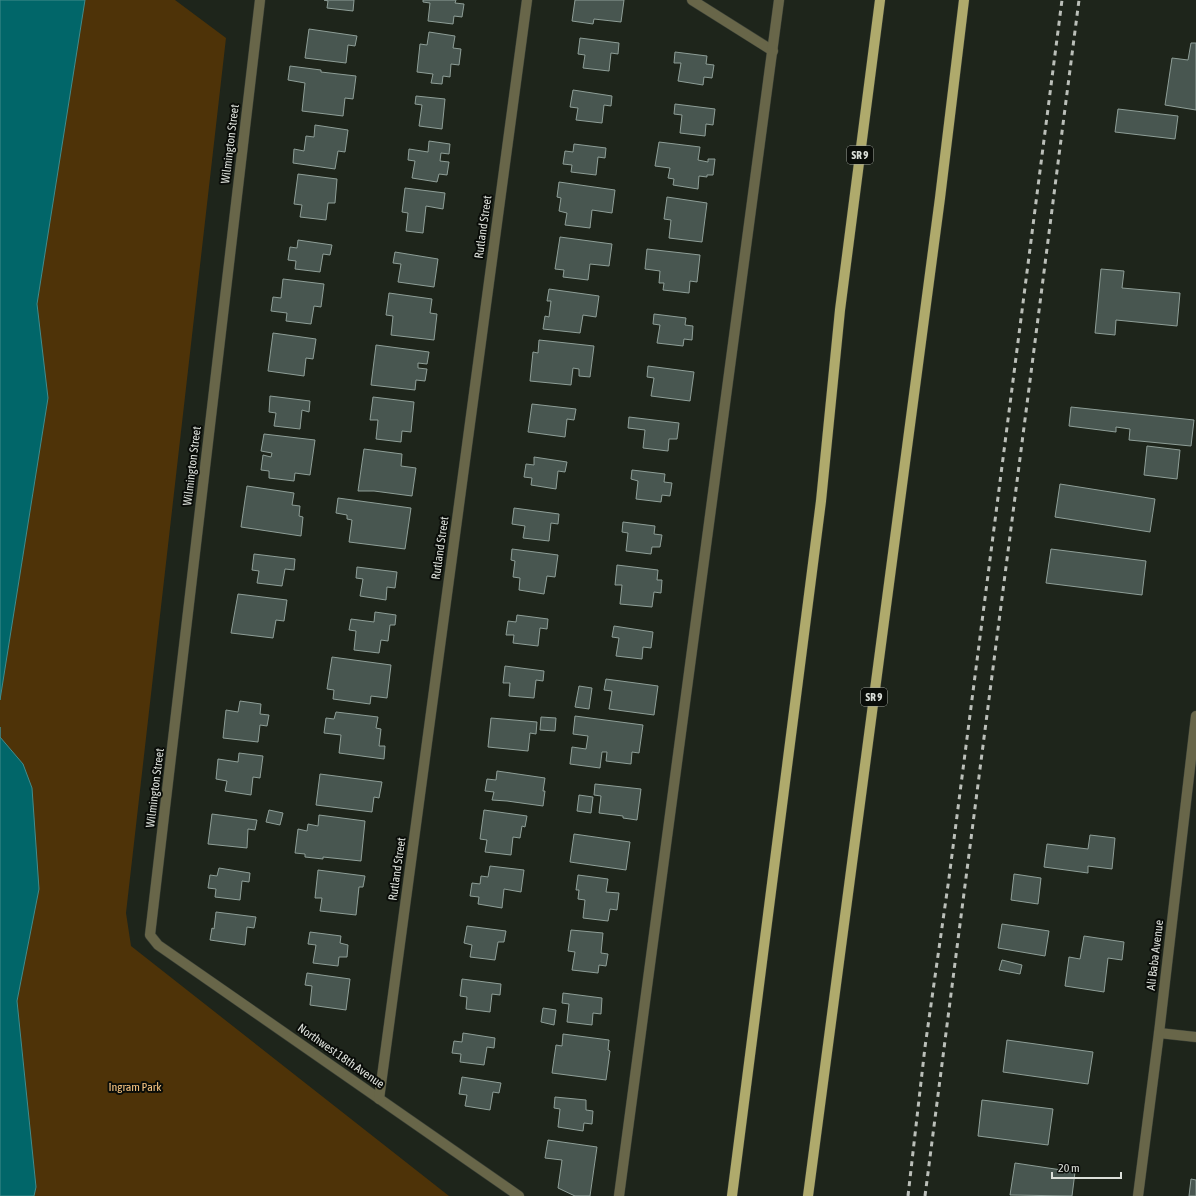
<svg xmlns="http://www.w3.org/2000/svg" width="1196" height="1196" viewBox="0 0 1196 1196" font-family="'Asap Condensed',sans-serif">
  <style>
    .green { fill: #4e3308 }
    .water { fill: #016669; stroke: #438b8b }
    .building { fill: #485650; stroke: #8e9e97 }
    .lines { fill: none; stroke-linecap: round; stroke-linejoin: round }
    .minor-casing { stroke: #393f36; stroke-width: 11 }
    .tertiary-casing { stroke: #393f36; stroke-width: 11 }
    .primary-casing { stroke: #393f36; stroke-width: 11 }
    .minor { stroke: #686649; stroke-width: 10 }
    .tertiary { stroke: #686649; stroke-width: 10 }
    .primary { stroke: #afaa6c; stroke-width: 10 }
    .rail { stroke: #bbbfb9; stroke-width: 3; stroke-dasharray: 5 5; stroke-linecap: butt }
    .labels { text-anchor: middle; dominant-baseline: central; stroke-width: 4; stroke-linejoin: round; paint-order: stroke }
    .shield { fill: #0a0d09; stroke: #9da19b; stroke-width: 1 }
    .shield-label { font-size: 11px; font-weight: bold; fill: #dce0da }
    .street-label { font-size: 12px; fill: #dce0da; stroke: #0a0d09 }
    .park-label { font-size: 12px; fill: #f8c582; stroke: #0a0d09 }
  </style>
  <rect width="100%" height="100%" fill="#1e251b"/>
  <path class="green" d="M85,0H175L226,38L126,913L131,946L449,1196H34L36,1187L17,1001L39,889L0,737V700L48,398L37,304Z"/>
  <g class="water">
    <path d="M0,0H85L37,304L48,398L0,700Z"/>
    <path d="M0,727V737L23,764L32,788L39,889L17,1001L36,1187L34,1196H0Z"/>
  </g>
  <g class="building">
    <path d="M324,0H354L353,11L327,8L328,1Z"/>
    <path d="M423,0H456L455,3L464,4L462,17L454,16L453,24L428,21L430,3L423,2Z"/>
    <path d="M575,0H624L621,22L594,19L593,24L572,21Z"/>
    <path d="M309,29L357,36L355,46L348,45L346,63L305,58Z"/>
    <path d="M429,32L455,36L453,48L461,49L459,65L451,64L450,77L443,76L442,84L431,83L433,74L417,72L420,44L427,45Z"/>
    <path d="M580,38L619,43L618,54L611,53L609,71L583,68L585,55L578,54Z"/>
    <path d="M1191,43H1196V110L1165,105L1172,58L1188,60Z"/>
    <path d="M675,52L707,56L706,64L714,65L712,78L704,77L703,85L678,81L681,63H674Z"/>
    <path d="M290,66L321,70V72L356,76L353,99L345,98L343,116L302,111L305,83L288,80Z"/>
    <path d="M573,90L612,96L611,106L604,105L602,123L576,120L578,108L570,107Z"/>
    <path d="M416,96L445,99L442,129L419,126L422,105L415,104Z"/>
    <path d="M675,104L715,109L713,125L706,124L705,136L680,133L682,115L674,114Z"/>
    <path d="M1118,109L1178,116L1175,139L1115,132Z"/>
    <path d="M315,125L348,130L345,152L338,151L335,169L293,163L294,149L304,151L306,136L314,137Z"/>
    <path d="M429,141L450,144L449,154L441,153L440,161L449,162L447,175L439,174L437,182L412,178L415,161L408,160L409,149L428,152Z"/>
    <path d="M659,142L700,147L698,160L708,162V159H715L713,175H707V177L699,176L698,189L673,185L674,179L668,178L670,168L655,166Z"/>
    <path d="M574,144L606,148L605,158L598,157L596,175L571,172L572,165L563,164L565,151L573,152Z"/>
    <path d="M298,174L337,179L335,203H328L326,220L300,217L302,205L294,204Z"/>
    <path d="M559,182L615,190L612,213L592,210L590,228L565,225L567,213L559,211L561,198L557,197Z"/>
    <path d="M405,188L445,193L443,209L426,206L423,233L406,231L408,213L402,212Z"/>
    <path d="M667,197L707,203L702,242L669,238L671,220L664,219Z"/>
    <path d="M560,237L612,244L609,266L590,264L588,280L563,277L564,270L555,269Z"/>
    <path d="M298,240L332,245L330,255L323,254L320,272L295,269L296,261L288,260L290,247L297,248Z"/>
    <path d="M647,249L700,255L697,282L690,281L689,293L663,290L664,283H659L660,271L645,269Z"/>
    <path d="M395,252L438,259L434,287L398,282L401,264L393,263Z"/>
    <path d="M1101,269L1124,271L1122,288L1180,293L1177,326L1116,320L1115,335L1095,333Z"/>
    <path d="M283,279L324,284L321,307L314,306L311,324L286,321L287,313L271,311L273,297L281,298Z"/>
    <path d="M549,289L599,296L596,317L583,315L580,333L543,329L545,316L549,317L551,301H547Z"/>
    <path d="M389,293L432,299L430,313L437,314L434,340L391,335L393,316L386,315Z"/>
    <path d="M654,314L686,318L685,325L693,326L692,340L684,339L683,346L657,343L660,325L653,324Z"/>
    <path d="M273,333L316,339L313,359L306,358L304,376L268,371Z"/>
    <path d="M539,340L594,346L590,377L579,376V369L573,368L571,385L530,381L533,352L538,353Z"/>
    <path d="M376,345L429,352L427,364L418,363V368L427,369L425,381L416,380L415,390L371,385Z"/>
    <path d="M648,366L694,372L690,401L651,396L654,378L647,377Z"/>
    <path d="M270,396L310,401L309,412L302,410L300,429L274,426L276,413L269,412Z"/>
    <path d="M373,397L414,402L411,432L402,431L401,442L376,439L378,420H370Z"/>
    <path d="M532,404L576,409L574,420L567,419L565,437L528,432Z"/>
    <path d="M1071,407L1194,420L1191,446L1129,440L1130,429L1116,427V432L1069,426Z"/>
    <path d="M629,417L679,423L677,439H669L668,451L643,448L645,430L628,428Z"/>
    <path d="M264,434L315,440L310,475L295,473L294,481L269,478V471L261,470L263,455L271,457L272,453L261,451Z"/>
    <path d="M1147,446L1180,450L1177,479L1144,475Z"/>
    <path d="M364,449L402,454L401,466L416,468L412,496L374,491H358Z"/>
    <path d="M534,457L567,462L565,472L558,471L556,489L531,485L532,478L524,477L526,464L534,465Z"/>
    <path d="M632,470L665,474L664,482L672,483L670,496L662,495L661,502L636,499L638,481L631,479Z"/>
    <path d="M1060,484L1155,499L1150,532L1055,517Z"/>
    <path d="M247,486L294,493L292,505L300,506L299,516L303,517L301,536L241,527Z"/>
    <path d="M338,498L411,508L405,549L349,542L352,520L347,519V515L336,513Z"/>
    <path d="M514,508L559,514L558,524L551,523L549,541L523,538L525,526L512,524Z"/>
    <path d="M623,522L655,526L654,534L662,535L660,547H652L651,554L626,551L628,533L622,532Z"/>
    <path d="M512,549L558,555L555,577L547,576L544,594L519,590L520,578L513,577L515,561L511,560Z"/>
    <path d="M1051,549L1146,561L1142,595L1046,583Z"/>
    <path d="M254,554L295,559L294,570L285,569L282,586L257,583L259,571L252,570Z"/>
    <path d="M617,565L658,570L657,580H662L661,593L654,592L652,607L620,604L622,585H615Z"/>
    <path d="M357,567L397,572L395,588L387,587L386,600L360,596L363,579L356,578Z"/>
    <path d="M238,594L287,600L284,621L276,620L273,638L231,633Z"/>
    <path d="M375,612L396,615L395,625H390L388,641L381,640L379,653L354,650L356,631L349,630L351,619L374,622Z"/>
    <path d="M517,615L548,619L547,629L540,628L538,646L513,643L514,635H506L508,621L516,622Z"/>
    <path d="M614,626L653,632L651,648L643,647L642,659L616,656L619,638L612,637Z"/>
    <path d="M332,657L391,665L387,698L371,696L370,704L333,699L334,690L327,689Z"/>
    <path d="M505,666L544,671L543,681L536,680L534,698L509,696L510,683H503Z"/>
    <path d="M606,679L658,686L654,715L609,709L612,691L604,690Z"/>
    <path d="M579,686L592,688L589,709L575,707Z"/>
    <path d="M240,701L261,704L260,714L269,715L267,726L260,725L258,742L223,738L226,710L238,712Z"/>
    <path d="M336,712L378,717L376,728L381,729L379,746H385L384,759L339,753L341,735L324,733L326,718L334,719Z"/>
    <path d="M575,716L643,725L639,753L632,752L631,764L606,761L607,752H602L600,768L570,764L572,747L586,749L588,736L573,734Z"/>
    <path d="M541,717L556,718L555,731L540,730Z"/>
    <path d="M491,718L537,722L536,734L530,733L528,751L488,747Z"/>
    <path d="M239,753L263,756L260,778L253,777L251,795L225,791L227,781L216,779L218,759L238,762Z"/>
    <path d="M497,771L545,778L543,791H545L543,806L507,801L492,800L494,792L485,791L487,779L496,780Z"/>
    <path d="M320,774L382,782L379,798L374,797L372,812L316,805Z"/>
    <path d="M595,784L641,789L637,820L623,818V816L599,813L601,796L594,795Z"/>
    <path d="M579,795L593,797L591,813L577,811Z"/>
    <path d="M269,810L283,813L280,825L266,822Z"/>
    <path d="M484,810L527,816L525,827L522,826L520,838L513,837L511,855L485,852L487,840L480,839Z"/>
    <path d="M212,814L257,820L255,830L248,829L247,848L208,844Z"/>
    <path d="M319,815L365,821L361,861L323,857V859L305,857V854L295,853L298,829L307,831L308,824L318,826Z"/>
    <path d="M574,834L630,842L626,870L570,862Z"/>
    <path d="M1090,835L1115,838L1112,869L1088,866V873L1044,867L1047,844L1088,849Z"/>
    <path d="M490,866L524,870L521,892L504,889L502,908L478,904L479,897L470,896L472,883L480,884L481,876L488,877Z"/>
    <path d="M219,868L250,873L249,882L242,881L240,900L215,897L216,889L208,888L210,875L217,876Z"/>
    <path d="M318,870L365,876L363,887H359L356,915L320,911L322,898H315Z"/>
    <path d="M1014,874L1041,878L1038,904L1011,900Z"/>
    <path d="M578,875L608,879L606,892L619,893L617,910L610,909L608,921L583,918L585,900L578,899L579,890H576Z"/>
    <path d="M216,912L256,917L254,928L247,927L245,945L210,940L212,928L214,929Z"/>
    <path d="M1002,924L1049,931L1045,956L998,948Z"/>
    <path d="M467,926L506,931L504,942H498L495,960L470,957L472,945L464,943Z"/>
    <path d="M571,930L603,933L601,953L608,954L606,966L599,965L598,973L572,970L575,952L568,951Z"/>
    <path d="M310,932L341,936L340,943L348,945L347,957H339L338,966L313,963L316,945L308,944Z"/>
    <path d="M1084,936L1124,942L1122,960L1108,958L1104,992L1065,986L1069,957L1080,959Z"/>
    <path d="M1002,960L1022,965L1020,974L999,970Z"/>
    <path d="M307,973L350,979L346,1010L310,1005L312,986L305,985Z"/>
    <path d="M462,979L501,984L500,995L492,994L490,1012L466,1009L467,997L460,996Z"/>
    <path d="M563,993L602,998L601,1014L593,1013L592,1025L567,1022L569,1004L562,1003Z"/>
    <path d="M543,1008L556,1010L554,1025L541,1022Z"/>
    <path d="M463,1033L495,1038L494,1048L487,1047L484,1065L460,1062L461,1054L452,1053L454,1041L462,1042Z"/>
    <path d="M563,1034L609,1040L608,1050L610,1051L606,1080L552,1073L556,1045L562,1046Z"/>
    <path d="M1007,1040L1093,1052L1088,1084L1003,1072Z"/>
    <path d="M462,1077L501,1083L499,1093L493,1092L490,1110L465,1106L467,1095L459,1094Z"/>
    <path d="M555,1097L586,1100V1110L593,1111L592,1124L584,1123L583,1131L558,1127L560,1109L554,1108Z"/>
    <path d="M982,1100L1053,1109L1048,1145L978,1136Z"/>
    <path d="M548,1140L597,1147L590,1196H575L558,1188L562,1160L545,1158Z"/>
    <path d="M1015,1163L1075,1172L1072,1196L1010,1195Z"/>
    <path d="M1191,1179L1196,1180V1196H1189Z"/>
  </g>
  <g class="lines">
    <defs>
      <g id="minor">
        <path d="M260,0L150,935L158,945L519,1196"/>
        <path d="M692,0L773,51"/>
        <path d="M1159,1033L1196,1037"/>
        <path d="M379,1099L527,0"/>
        <path d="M619,1196L779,0"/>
      </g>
      <path id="tertiary" d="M1138,1196L1159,1033L1196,716"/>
      <g id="primary">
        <path d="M732,1196L821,501L840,310L880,0"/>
        <path d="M808,1196L940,198L964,0"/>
      </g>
    </defs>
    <use href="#minor" class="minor-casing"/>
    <use href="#tertiary" class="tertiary-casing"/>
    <use href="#primary" class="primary-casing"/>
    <use href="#minor" class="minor"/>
    <use href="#tertiary" class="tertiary"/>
    <use href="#primary" class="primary"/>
    <g class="rail">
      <path d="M908,1196L925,1047L949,878L1062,0"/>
      <path d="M925,1196L1079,0"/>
    </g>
  </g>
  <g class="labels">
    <g class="shield">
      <rect x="847" y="146" width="26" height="18" rx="3"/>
      <rect x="861" y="688" width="26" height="18" rx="3"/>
    </g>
    <g class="shield-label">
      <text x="860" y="155">SR 9</text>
      <text x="874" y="697">SR 9</text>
    </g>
    <g class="street-label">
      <text transform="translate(230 144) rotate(-83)">Wilmington Street</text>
      <text transform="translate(483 227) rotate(-82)">Rutland Street</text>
      <text transform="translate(192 466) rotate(-83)">Wilmington Street</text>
      <text transform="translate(440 548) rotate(-82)">Rutland Street</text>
      <text transform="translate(155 788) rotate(-83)">Wilmington Street</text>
      <text transform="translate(397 869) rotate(-82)">Rutland Street</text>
      <text transform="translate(1155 955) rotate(-83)">Ali Baba Avenue</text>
      <text transform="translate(341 1056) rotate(35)">Northwest 18th Avenue</text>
    </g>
    <g class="park-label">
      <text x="135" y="1087">Ingram Park</text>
    </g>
  </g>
  <path d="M1052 1172v6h69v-6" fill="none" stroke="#dce0da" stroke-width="2"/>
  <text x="1058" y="1172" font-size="12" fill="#dce0da" stroke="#0a0d09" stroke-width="3" paint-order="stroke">20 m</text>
</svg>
